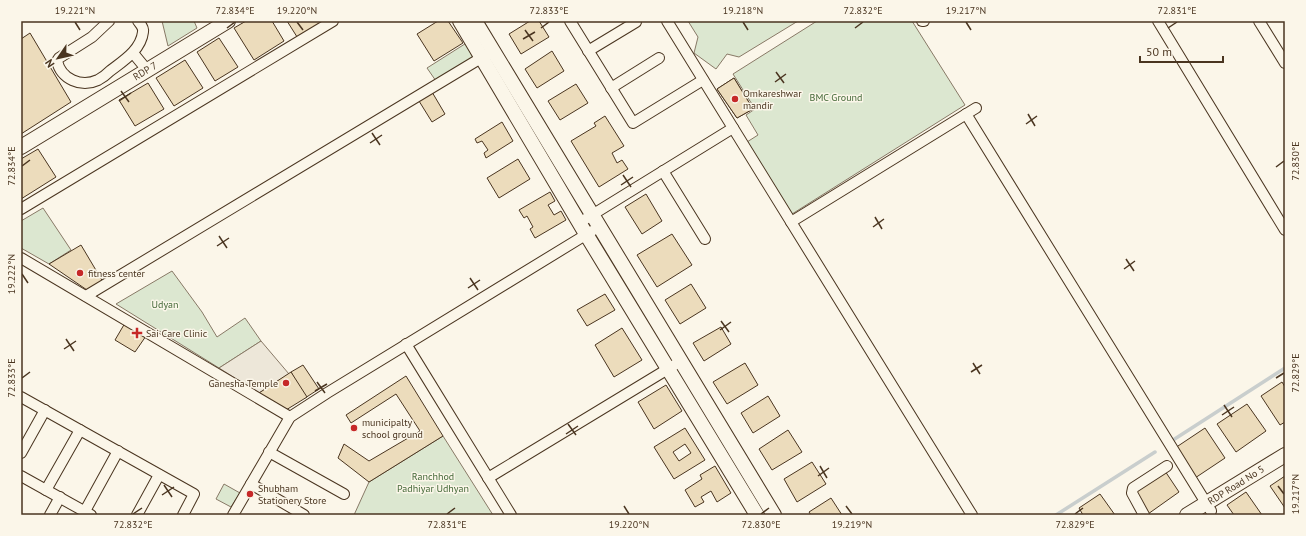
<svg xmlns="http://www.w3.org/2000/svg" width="1306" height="536" viewBox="0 0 1306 536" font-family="'PT Sans',sans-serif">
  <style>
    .green { fill: #dce7d0; stroke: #887966 }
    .parking { fill: #ede7d9; stroke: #887966 }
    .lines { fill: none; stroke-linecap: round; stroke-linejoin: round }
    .stream { stroke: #c9cecd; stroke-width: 3.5 }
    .building { fill: #ecdcbc; stroke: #4a3520; fill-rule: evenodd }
    .street-casing { stroke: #4a3520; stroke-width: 12 }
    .secondary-casing { stroke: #4a3520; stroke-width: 16 }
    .street { stroke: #fbf6e9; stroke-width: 10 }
    .secondary { stroke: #fbf6e9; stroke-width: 14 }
    .ticks { fill: none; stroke: #4a3520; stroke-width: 1.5 }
    .poi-dot { fill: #c62828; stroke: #fbf6e9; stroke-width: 1.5 }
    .labels { text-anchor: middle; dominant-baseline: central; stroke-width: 3; stroke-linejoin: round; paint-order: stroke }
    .street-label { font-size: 10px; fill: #4a3520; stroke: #fbf6e9 }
    .poi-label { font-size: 10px; fill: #4a3520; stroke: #fbf6e9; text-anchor: start }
    .park-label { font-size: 10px; fill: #436837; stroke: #fbf6e9 }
    .neatline { fill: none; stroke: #4a3520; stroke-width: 1.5 }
    .ticks-label { font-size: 10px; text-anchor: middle; fill: #4a3520 }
  </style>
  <rect width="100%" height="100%" fill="#fbf6e9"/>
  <g class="green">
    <path d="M162,21H194L197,28L168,46Z"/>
    <path d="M688,21H798L739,57L727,54L716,69L694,53L698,37Z"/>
    <path d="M817,21H912L965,105L792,214L747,142L758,135L746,115L755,109L733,74Z"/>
    <path d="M479,35L487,50L436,81L427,68Z"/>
    <path d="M43,208L71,250L49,264L21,248V221Z"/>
    <path d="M172,271L202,312L217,337L245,318L261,341L219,368L116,304Z"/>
    <path d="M443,436L493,515H354L369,482Z"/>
    <path d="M224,484L240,493L231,507L216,499Z"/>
  </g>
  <path class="parking" d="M261,341L289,374L259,393L219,368Z"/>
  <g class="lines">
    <g class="stream">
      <path d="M1170,442L1285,368"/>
      <path d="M1056,515L1155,452"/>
    </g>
  </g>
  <g class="building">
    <path d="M246,21H272L284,41L254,60L234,28Z"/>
    <path d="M287,21H324L299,40Z"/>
    <path d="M438,21H448L463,43L434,61L417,34Z"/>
    <path d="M530,21H539L549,37L521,54L509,34Z"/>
    <path d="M30,33L71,102L21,134V39Z"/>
    <path d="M219,38L238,67L215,81L197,52Z"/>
    <path d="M552,51L564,71L537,88L525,69Z"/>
    <path d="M185,60L203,88L174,106L156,78Z"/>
    <path d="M734,78L753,109L737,118L717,89Z"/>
    <path d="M734,78L753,109L737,118L717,89Z"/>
    <path d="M148,83L164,109L135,126L119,100Z"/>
    <path d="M576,84L588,103L560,120L548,101Z"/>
    <path d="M432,92L445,114L432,122L419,101Z"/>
    <path d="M605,116L624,146L612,153L617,163L622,160L628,169L599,187L571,141L596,126L594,123Z"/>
    <path d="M502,122L513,141L486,158L484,153L488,150L482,141L477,143L475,139Z"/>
    <path d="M38,149L56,177L21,199V159Z"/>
    <path d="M518,159L530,179L499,198L487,178Z"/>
    <path d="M550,192L555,201L548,205L554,215L561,211L566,220L535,238L530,229L533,227L527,216L524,218L519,210Z"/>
    <path d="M646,194L662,221L642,234L625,207Z"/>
    <path d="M672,234L692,265L657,287L637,255Z"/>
    <path d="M81,245L103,282L87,290L49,264Z"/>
    <path d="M691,284L706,308L680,324L665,300Z"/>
    <path d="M605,294L615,310L587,326L577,310Z"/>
    <path d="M125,323L146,336L135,352L115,340Z"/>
    <path d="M721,327L731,344L704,361L693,343Z"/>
    <path d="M622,328L642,360L614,377L595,345Z"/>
    <path d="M745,363L758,385L727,404L713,382Z"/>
    <path d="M303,365L319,389L305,398L291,372Z"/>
    <path d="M291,372L307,397L286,410L259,393Z"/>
    <path d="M406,376L443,436L369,482L338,458L344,444L369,461L420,431L396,394L351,423L346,415Z"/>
    <path d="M1282,382L1285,387V422L1280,425L1261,396Z"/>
    <path d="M666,385L682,411L654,429L638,402Z"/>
    <path d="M768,396L780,416L753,433L741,413Z"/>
    <path d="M1247,404L1266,431L1236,452L1217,424Z"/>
    <path d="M685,428L705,460L674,479L654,447ZM685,444L691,453L679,461L673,452Z"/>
    <path d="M1205,428L1225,458L1195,478L1175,448Z"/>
    <path d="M788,430L802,452L772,470L759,449Z"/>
    <path d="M812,462L826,484L797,502L784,479Z"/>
    <path d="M715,466L731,493L717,502L711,491L701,497L704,502L695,507L685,490L702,479L700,475Z"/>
    <path d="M1165,471L1179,492L1148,514L1133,492Z"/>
    <path d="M1285,476V508L1270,486Z"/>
    <path d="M1246,492L1262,515H1234L1227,505Z"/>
    <path d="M1100,494L1115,515H1083L1079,508Z"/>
    <path d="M831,498L842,515H811L809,512Z"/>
  </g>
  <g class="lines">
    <defs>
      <g id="street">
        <path d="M109,21L92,37L59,58L57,61C61,79 81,88 98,80C102,78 107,74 110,71C123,61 141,50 143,32C144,27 140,24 138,21"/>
        <path d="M570,21L633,123L703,80"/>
        <path d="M667,21L972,515"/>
        <path d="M922,21H924"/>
        <path d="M1158,21L1285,230"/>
        <path d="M1259,21L1285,63"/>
        <path d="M588,51L636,22"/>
        <path d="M133,53L147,70"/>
        <path d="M611,88L659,58"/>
        <path d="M966,114L1211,511"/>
        <path d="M663,171L705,239"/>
        <path d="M21,209L333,21"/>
        <path d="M791,222L976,108"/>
        <path d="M579,223L733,128"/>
        <path d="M21,258L290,417"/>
        <path d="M86,296L486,55"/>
        <path d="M406,344L511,515"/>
        <path d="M21,397L194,494L183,515"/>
        <path d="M269,452L344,494"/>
        <path d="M21,453L45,410"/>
        <path d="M21,476L91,515"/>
        <path d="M488,478L681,361"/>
        <path d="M251,484L304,515"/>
        <path d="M46,490L80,430"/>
        <path d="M85,511L118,451"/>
        <path d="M50,515L60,497"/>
        <path d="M137,515L159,475"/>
        <path d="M233,515L290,417L327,393L592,231"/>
        <path d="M1144,515L1132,493L1133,488L1167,466"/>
      </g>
      <g id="secondary">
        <path d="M460,21L586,234L757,515"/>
        <path d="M475,21L774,515"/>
        <path d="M21,147L228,21"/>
        <path d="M1187,515L1285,455"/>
      </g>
    </defs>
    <use href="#street" class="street-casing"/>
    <use href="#secondary" class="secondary-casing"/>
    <use href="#street" class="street"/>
    <use href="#secondary" class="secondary"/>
  </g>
  <path class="ticks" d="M75,22L80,30M297,22L303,30M743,22L748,30M966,22L971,30M227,28L235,22M541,28L549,22M855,28L863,22M1168,28L1177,22M525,30L533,41M523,39L535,32M776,72L784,83M775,82L786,74M121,91L129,102M119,101L131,93M1028,114L1035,126M1026,124L1037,116M372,133L380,145M370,143L382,135M22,166L30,160M1276,167L1284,161M623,175L631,187M621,185L633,177M875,217L882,229M873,227L884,219M219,236L227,248M217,246L229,238M1126,259L1134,271M1124,269L1135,261M22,274L28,283M470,278L478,290M468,288L480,280M721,321L729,332M720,330L731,322M66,339L74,351M64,349L76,341M973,363L980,374M971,372L982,365M22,378L30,372M1276,378L1284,373M317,382L325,393M315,391L327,384M1224,405L1232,417M1222,415L1234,407M568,424L576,435M566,434L578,426M820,466L827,478M818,476L829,468M164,485L172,497M1278,486L1284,494M162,495L174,487M624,506L629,514M846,506L852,514M133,514L142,508M447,514L455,508M761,514L769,508M1075,514L1083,508"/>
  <g class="poi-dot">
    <circle cx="735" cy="99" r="4"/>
    <circle cx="80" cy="273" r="4"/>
    <path d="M135 327h4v4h4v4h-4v4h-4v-4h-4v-4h4z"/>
    <circle cx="286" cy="383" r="4"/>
    <circle cx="354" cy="428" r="4"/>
    <circle cx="250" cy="494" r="4"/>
  </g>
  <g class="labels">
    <g class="street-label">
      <text transform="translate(145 71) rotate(-31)">RDP 7</text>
      <text transform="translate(1236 485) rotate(-32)">RDP Road No 5</text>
    </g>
    <g class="poi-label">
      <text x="743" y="93">Omkareshwar<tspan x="743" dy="12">mandir</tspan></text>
      <text x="88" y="273">fitness center</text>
      <text x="146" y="333">Sai Care Clinic</text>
      <text x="278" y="383" text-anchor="end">Ganesha Temple</text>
      <text x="362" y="422">municipalty<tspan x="362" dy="12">school ground</tspan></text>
      <text x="258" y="488">Shubham<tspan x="258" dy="12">Stationery Store</tspan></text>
    </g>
    <g class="park-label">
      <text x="836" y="97">BMC Ground</text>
      <text x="165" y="304">Udyan</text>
      <text x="433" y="476">Ranchhod<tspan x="433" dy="12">Padhiyar Udhyan</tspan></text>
    </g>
  </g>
  <rect width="1306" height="536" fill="none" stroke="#fbf6e9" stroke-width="44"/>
  <g transform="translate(58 58) rotate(236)" stroke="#fbf6e9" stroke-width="3" paint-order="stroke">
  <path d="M0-3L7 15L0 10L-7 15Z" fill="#4a3520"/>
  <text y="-6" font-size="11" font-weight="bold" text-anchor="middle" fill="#4a3520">N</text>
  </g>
  <path d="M1140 56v6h83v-6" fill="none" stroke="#4a3520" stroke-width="2"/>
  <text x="1146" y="56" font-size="12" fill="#4a3520" stroke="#fbf6e9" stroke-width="3" paint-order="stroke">50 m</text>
  <rect x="22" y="22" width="1262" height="492" class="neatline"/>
  <g class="ticks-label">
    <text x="75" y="14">19.221°N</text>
    <text x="235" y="14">72.834°E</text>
    <text x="297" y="14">19.220°N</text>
    <text x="549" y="14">72.833°E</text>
    <text x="743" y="14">19.218°N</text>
    <text x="863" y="14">72.832°E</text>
    <text x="966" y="14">19.217°N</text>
    <text x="1177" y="14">72.831°E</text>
    <text transform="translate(1295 161) rotate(-90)" y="4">72.830°E</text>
    <text transform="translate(11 166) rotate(-90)" y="4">72.834°E</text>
    <text transform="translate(11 274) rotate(-90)" y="4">19.222°N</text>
    <text transform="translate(1295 373) rotate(-90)" y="4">72.829°E</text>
    <text transform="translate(11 378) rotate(-90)" y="4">72.833°E</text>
    <text transform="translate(1295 494) rotate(-90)" y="4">19.217°N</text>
    <text x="133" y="528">72.832°E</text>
    <text x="447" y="528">72.831°E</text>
    <text x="629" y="528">19.220°N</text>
    <text x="761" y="528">72.830°E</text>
    <text x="852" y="528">19.219°N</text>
    <text x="1075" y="528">72.829°E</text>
  </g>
</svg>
